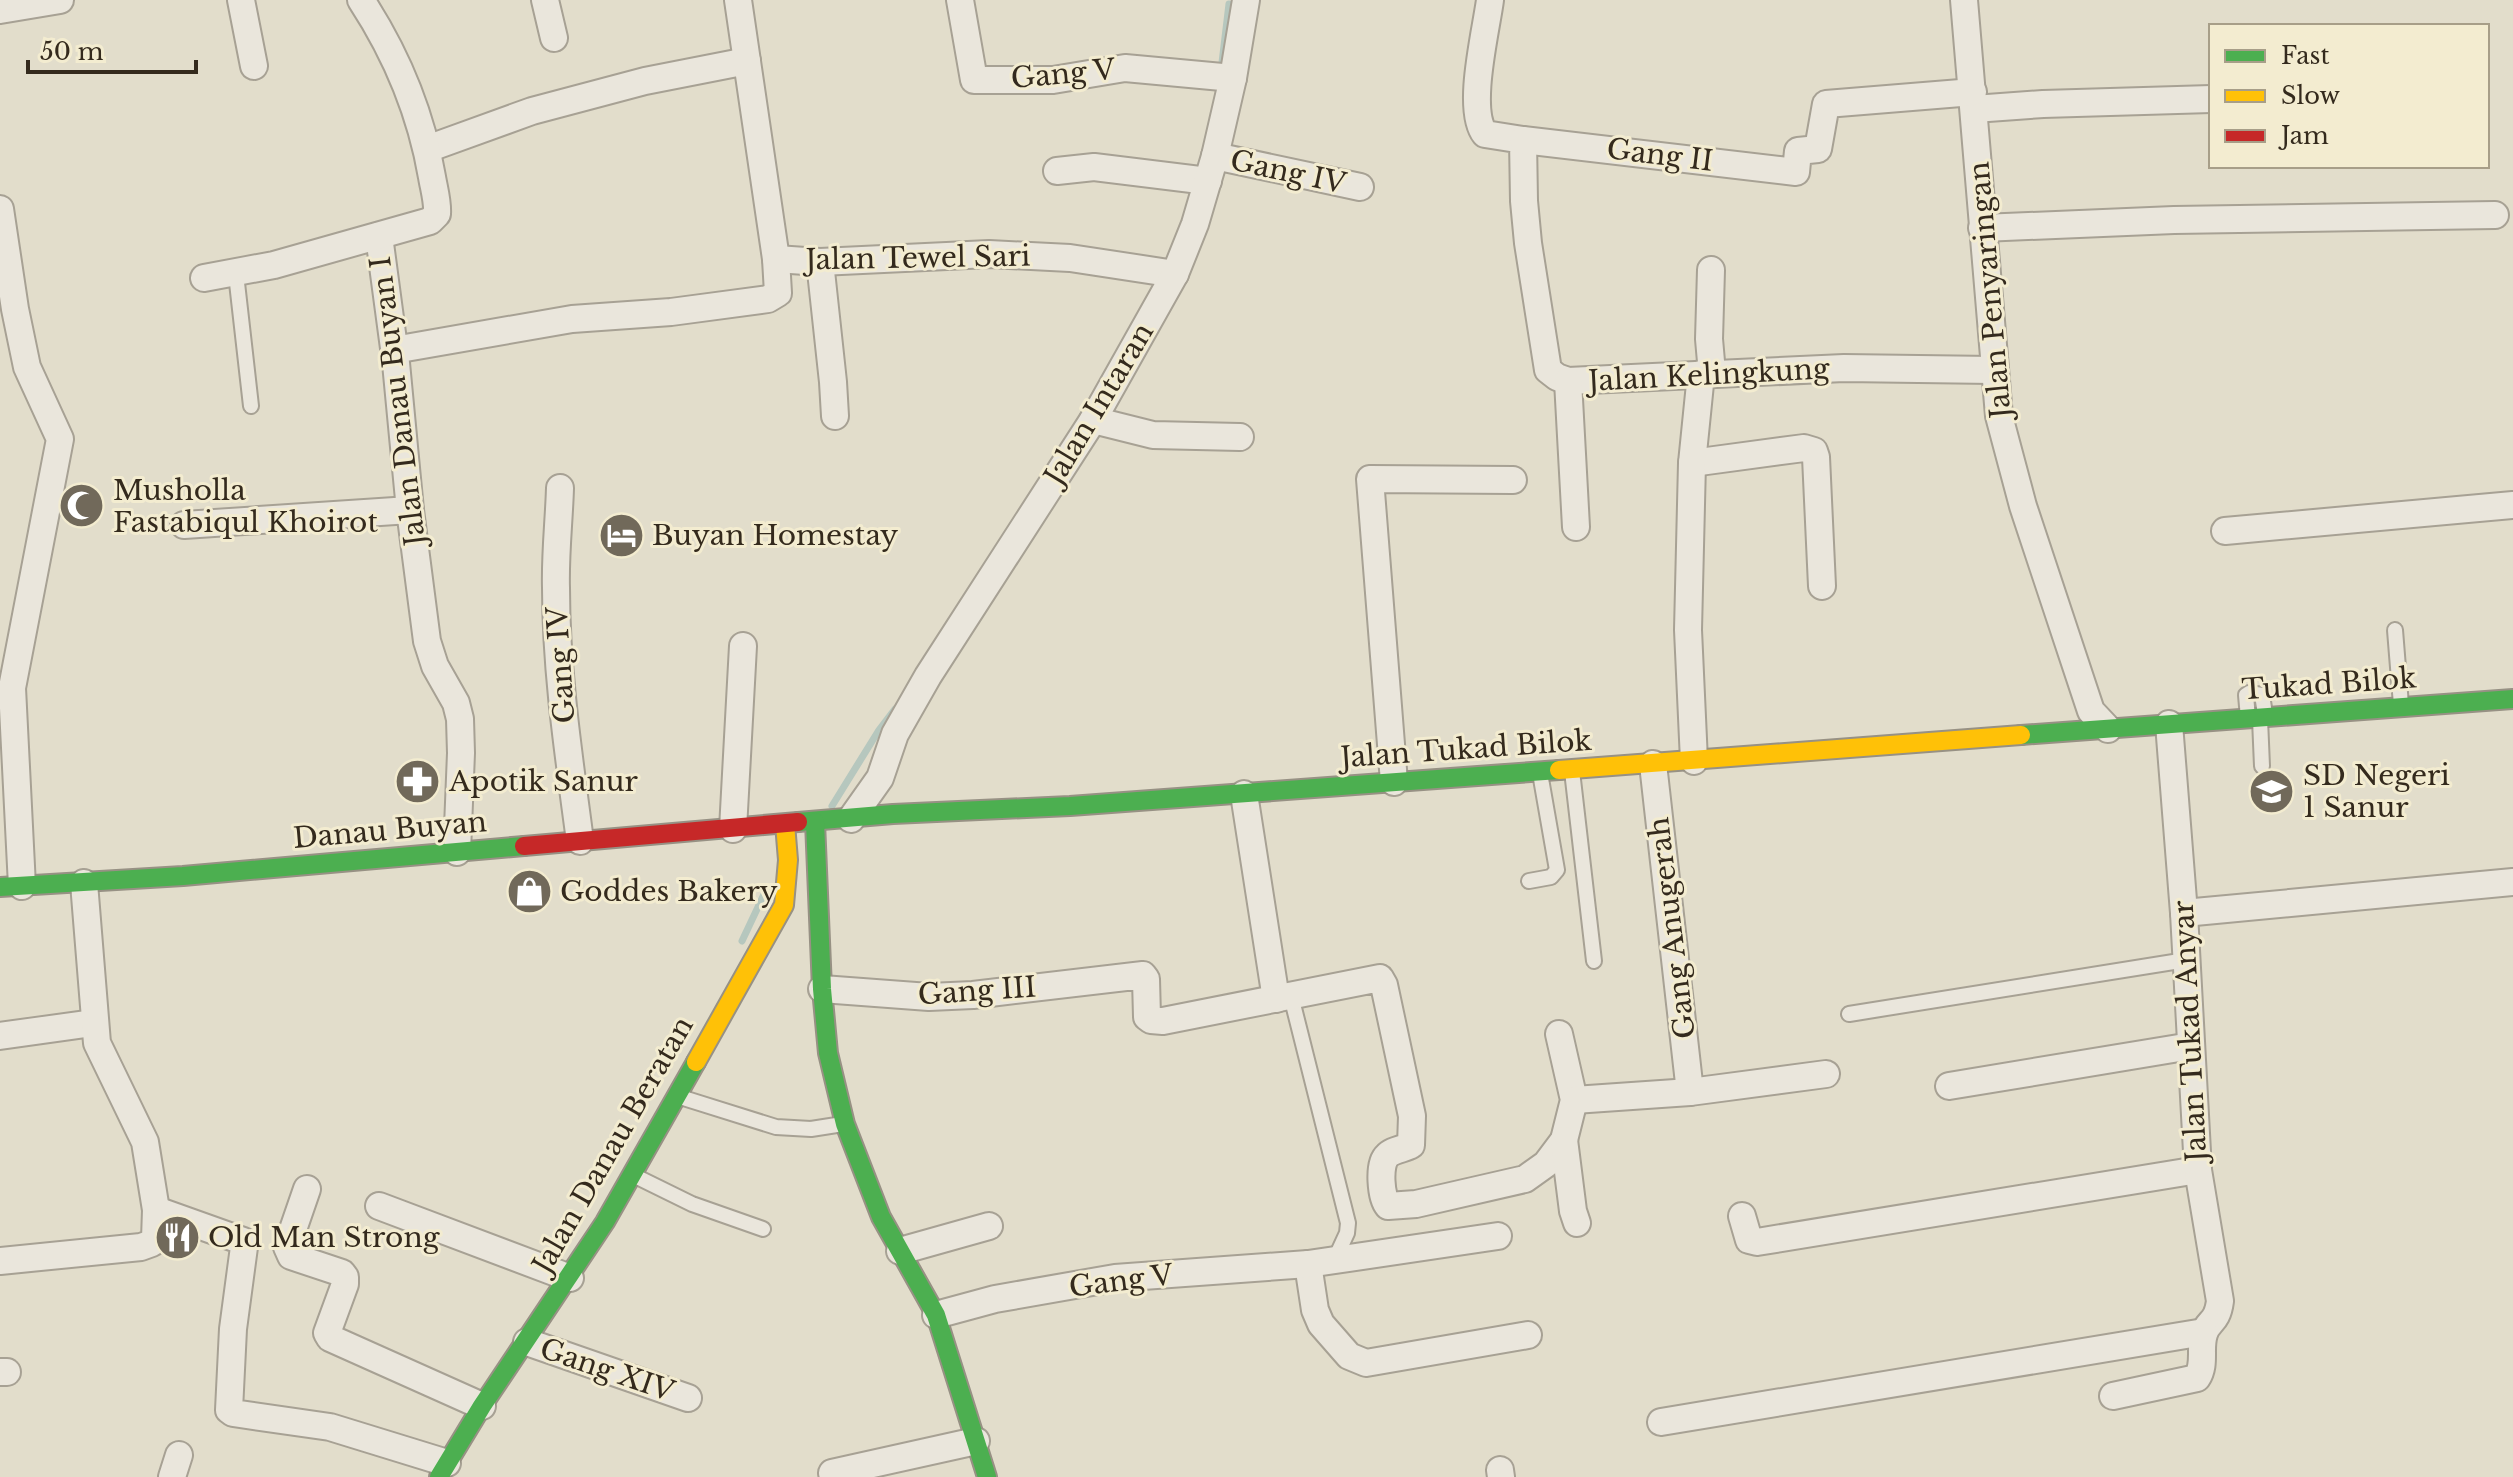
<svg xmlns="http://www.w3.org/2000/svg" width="2513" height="1477" viewBox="0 0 2513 1477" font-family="'Libre Baskerville',serif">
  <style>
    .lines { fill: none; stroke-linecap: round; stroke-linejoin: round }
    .stream { stroke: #b6c7be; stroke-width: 7 }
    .lane-casing { stroke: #a7a194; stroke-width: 18 }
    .street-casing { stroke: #a7a194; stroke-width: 30 }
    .fast-casing { stroke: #979184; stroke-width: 22 }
    .slow-casing { stroke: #979184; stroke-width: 22 }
    .jam-casing { stroke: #979184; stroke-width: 22 }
    .lane { stroke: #eae6dc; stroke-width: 14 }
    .street { stroke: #eae6dc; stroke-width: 26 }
    .fast { stroke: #4caf50; stroke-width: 18 }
    .slow { stroke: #ffc107; stroke-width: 18 }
    .jam { stroke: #c62828; stroke-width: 18 }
    .labels { text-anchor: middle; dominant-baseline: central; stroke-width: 6; stroke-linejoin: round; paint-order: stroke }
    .street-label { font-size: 28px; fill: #342a1d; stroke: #f3ecd0 }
    .poi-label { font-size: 28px; fill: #342a1d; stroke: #f3ecd0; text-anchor: start }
  </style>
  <rect width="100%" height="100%" fill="#e2ddcb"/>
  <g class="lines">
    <g class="stream">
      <path d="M1221,71L1229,4"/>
      <path d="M832,806L879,730L895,709"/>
      <path d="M742,941L767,888"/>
    </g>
    <defs>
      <g id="lane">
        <path d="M236,274L251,406"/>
        <path d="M2395,630L2401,705"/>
        <path d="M2248,718L2246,695L2249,693L2262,695L2265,714"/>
        <path d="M2260,719L2262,766"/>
        <path d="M1572,771L1594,961"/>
        <path d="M1529,881L1551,877L1557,870L1540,773"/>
        <path d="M1291,996L1348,1223L1347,1233L1335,1259"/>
        <path d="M1849,1014L2186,960"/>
        <path d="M677,1096L776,1127L811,1129L843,1124"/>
        <path d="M633,1175L692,1204L763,1229"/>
      </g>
      <g id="street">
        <path d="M241,0L254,66"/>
        <path d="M545,0L554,38"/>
        <path d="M960,0L974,80H1053L1125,68L1233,78"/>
        <path d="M1490,0C1486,31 1466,110 1485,134L1523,140L1524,201L1528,243L1548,370L1557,377L1568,381L1844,368L1993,370"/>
        <path d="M1964,0L1999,416L2023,506L2091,711L2108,729"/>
        <path d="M0,10L60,0"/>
        <path d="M1974,109L2043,104L2211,99"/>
        <path d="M1523,140L1796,172L1798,151L1818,149L1826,104L1973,92"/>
        <path d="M427,149L532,111L645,81L747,61"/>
        <path d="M1215,156L1360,187"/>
        <path d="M1057,171L1094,167L1208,181"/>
        <path d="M0,209L15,309L27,367L60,439L12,688L22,886"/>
        <path d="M1982,228L2174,220L2495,215"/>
        <path d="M379,236L396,363L410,510L427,641L435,666L456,703L460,719L461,753L457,852"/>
        <path d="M776,259L820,262L989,254L1070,258L1175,274"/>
        <path d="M820,262L833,382L835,416"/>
        <path d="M1711,270L1709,339L1712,373"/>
        <path d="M204,278L274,265L430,221L437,214C438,202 434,189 432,177C421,113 397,55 361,0"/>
        <path d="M394,350L572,319L671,312L768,299L778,293L776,259L738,0"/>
        <path d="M1568,381L1576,527"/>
        <path d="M1093,420L1153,435L1240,437"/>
        <path d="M1692,463L1804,448L1814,451L1816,457L1822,586"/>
        <path d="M560,488C559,521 555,555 556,588C556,673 569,757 580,841"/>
        <path d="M184,525L410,510"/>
        <path d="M2225,531L2513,505"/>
        <path d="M1694,761L1688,630L1692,463L1701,374"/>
        <path d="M1653,764L1690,1092"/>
        <path d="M1394,782L1370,479L1513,480"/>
        <path d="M1244,794L1276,999"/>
        <path d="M851,819L880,778L895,734L928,676L1093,420L1175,274L1195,224L1215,156L1233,78L1246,0"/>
        <path d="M733,829L743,646"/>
        <path d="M2184,913L2513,882"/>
        <path d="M822,989L929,997L973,995L1143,975L1146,979L1147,1017L1151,1020L1163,1021L1380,978L1384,985L1412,1116L1411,1145C1404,1149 1392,1150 1387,1156C1378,1164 1381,1198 1388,1206L1416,1204L1525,1179L1546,1164L1564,1140L1574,1100L1559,1034"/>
        <path d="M0,1036L93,1023"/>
        <path d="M1949,1086L2191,1046"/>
        <path d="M1574,1100L1690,1092L1826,1074"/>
        <path d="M1564,1140L1573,1211L1577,1223"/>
        <path d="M307,1189L287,1247L291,1256L342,1273L345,1277V1284L327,1333L330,1338L482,1406"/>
        <path d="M379,1206L570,1278"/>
        <path d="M156,1210L243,1241L244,1247L233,1329L229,1410L233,1413L330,1427L447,1463"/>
        <path d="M1742,1216L1749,1240L1757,1242L2198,1170"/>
        <path d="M900,1251L989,1226"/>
        <path d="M0,1261L141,1247L152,1243L155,1239L156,1210L145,1142L97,1043L84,883"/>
        <path d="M1308,1264L1315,1310L1321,1324L1349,1356L1366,1363L1528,1335"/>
        <path d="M936,1315L995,1299L1115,1278L1308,1264L1498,1236"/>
        <path d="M527,1342L688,1398"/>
        <path d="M0,1372H7"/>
        <path d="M2113,1396L2197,1378C2206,1364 2199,1349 2204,1334C2208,1320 2217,1324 2220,1301L2198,1170L2184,913L2169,724"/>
        <path d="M1661,1422L2204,1332"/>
        <path d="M1500,1470L1501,1477"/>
        <path d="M832,1473L976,1441"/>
        <path d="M172,1477L179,1455"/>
      </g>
      <g id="fast">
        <path d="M2021,735L2513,699"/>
        <path d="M798,822L893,814L1070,806L1559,770"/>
        <path d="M815,822L822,989L828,1053L845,1124L881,1217L936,1315L987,1477"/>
        <path d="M0,887L183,876L524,846"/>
        <path d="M439,1477L482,1406L605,1222L696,1062"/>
      </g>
      <g id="slow">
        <path d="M1559,770L2021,735"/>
        <path d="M696,1062L784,905L788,860L785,824"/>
      </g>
      <path id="jam" d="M524,846L798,822"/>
    </defs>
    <use href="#lane" class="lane-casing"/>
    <use href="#street" class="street-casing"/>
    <use href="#fast" class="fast-casing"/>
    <use href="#slow" class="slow-casing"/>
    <use href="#jam" class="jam-casing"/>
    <use href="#lane" class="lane"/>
    <use href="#street" class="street"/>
    <use href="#fast" class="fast"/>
    <use href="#slow" class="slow"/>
    <use href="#jam" class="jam"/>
  </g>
  <defs>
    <symbol id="mosque-disc" viewBox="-11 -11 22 22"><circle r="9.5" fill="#71695a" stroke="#f3ecd0"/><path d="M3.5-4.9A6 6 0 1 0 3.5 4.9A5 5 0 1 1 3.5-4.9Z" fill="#fff"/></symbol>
    <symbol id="hotel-disc" viewBox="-11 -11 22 22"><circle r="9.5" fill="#71695a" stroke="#f3ecd0"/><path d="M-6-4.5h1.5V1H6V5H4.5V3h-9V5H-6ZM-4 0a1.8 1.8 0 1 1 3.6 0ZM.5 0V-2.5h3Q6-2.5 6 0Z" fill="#fff"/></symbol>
    <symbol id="pharmacy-disc" viewBox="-11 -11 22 22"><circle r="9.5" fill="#71695a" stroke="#f3ecd0"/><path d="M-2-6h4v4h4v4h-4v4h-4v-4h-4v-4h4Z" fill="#fff"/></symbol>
    <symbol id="school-disc" viewBox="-11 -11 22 22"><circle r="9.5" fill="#71695a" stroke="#f3ecd0"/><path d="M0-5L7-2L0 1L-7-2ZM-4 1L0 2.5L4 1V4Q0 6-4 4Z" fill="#fff"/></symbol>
    <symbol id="shop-disc" viewBox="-11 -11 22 22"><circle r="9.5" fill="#71695a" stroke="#f3ecd0"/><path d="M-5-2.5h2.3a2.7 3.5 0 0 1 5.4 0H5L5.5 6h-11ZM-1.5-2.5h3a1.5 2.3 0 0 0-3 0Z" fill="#fff"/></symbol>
    <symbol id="restaurant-disc" viewBox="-11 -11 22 22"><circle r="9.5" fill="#71695a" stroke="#f3ecd0"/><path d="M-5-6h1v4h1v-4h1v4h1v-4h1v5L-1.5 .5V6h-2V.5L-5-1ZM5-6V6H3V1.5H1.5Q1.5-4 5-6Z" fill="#fff"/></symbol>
  </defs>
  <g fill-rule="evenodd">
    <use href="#mosque-disc" x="56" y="480" width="51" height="51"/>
    <use href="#hotel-disc" x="596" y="510" width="51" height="51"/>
    <use href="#pharmacy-disc" x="392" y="756" width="51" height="51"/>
    <use href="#school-disc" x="2246" y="766" width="51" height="51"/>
    <use href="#shop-disc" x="504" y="866" width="51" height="51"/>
    <use href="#restaurant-disc" x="152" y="1212" width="51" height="51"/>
  </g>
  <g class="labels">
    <g class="street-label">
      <text transform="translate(1063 74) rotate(-5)">Gang V</text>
      <text transform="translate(1660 155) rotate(7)">Gang II</text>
      <text transform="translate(1288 172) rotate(12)">Gang IV</text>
      <text transform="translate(918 258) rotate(-1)">Jalan Tewel Sari</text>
      <text transform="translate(1990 290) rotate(-95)">Jalan Penyaringan</text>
      <text transform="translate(1709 375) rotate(-3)">Jalan Kelingkung</text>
      <text transform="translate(398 401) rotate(-97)">Jalan Danau Buyan I</text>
      <text transform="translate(1099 404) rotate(-59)">Jalan Intaran</text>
      <text transform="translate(561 665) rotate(-94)">Gang IV</text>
      <text transform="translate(2329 684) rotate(-4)">Tukad Bilok</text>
      <text transform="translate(1466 749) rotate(-4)">Jalan Tukad Bilok</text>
      <text transform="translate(390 830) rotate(-5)">Danau Buyan</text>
      <text transform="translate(1672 928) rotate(-97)">Gang Anugerah</text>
      <text transform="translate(977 991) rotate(-4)">Gang III</text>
      <text transform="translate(2190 1031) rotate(-93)">Jalan Tukad Anyar</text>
      <text transform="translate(613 1145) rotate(-60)">Jalan Danau Beratan</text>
      <text transform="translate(1121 1281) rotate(-7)">Gang V</text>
      <text transform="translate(607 1370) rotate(19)">Gang XIV</text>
    </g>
    <g class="poi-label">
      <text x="113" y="490">Musholla<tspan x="113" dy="32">Fastabiqul Khoirot</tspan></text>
      <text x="652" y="535">Buyan Homestay</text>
      <text x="2303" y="775">SD Negeri<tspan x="2303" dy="32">1 Sanur</tspan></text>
      <text x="449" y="781">Apotik Sanur</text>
      <text x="560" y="891">Goddes Bakery</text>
      <text x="208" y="1237">Old Man Strong</text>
    </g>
  </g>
  <rect x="2209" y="24" width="280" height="144" fill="#f3ecd0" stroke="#a79e88" stroke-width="2"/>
  <rect x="2225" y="50" width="40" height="12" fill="#4caf50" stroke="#a79e88" stroke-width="2"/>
  <text x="2281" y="64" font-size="24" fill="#342a1d">Fast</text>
  <rect x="2225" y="90" width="40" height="12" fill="#ffc107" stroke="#a79e88" stroke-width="2"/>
  <text x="2281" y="104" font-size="24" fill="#342a1d">Slow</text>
  <rect x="2225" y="130" width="40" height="12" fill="#c62828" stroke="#a79e88" stroke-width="2"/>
  <text x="2281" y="144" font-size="24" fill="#342a1d">Jam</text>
  <path d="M28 60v12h168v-12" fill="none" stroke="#342a1d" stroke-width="4"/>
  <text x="40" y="60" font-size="24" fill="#342a1d" stroke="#f3ecd0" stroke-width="6" paint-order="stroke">50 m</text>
</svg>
